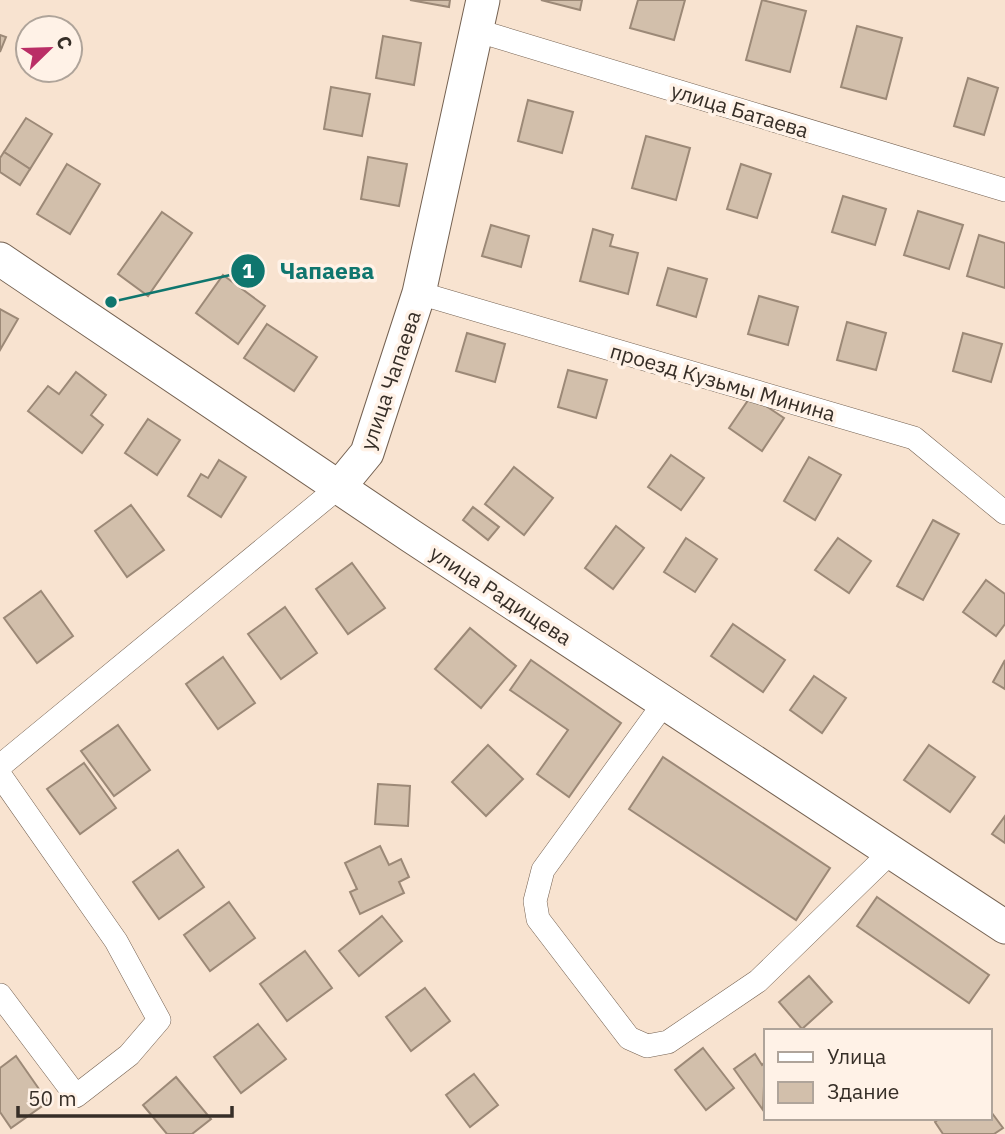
<svg xmlns="http://www.w3.org/2000/svg" width="1005" height="1134" viewBox="0 0 1005 1134" font-family="'IBM Plex Sans',sans-serif">
  <style>
    .building { fill: #d2bfab; stroke: #9c8977; stroke-width: 2 }
    .lines { fill: none; stroke-linecap: round; stroke-linejoin: round }
    .street-casing { stroke: #746151; stroke-width: 24 }
    .secondary-casing { stroke: #746151; stroke-width: 35 }
    .street { stroke: #fff; stroke-width: 23 }
    .secondary { stroke: #fff; stroke-width: 33 }
    .labels { text-anchor: middle; dominant-baseline: central; stroke-width: 7; stroke-linejoin: round; paint-order: stroke }
    .street-label { font-size: 21px; fill: #362e27; stroke: #fff2e7 }
    .leader { fill: none; stroke: #0f766e; stroke-width: 2.5 }
    .callout-dot { fill: #0f766e; stroke: #fff2e7; stroke-width: 2.5 }
    .mark-label { font-size: 21px; text-anchor: middle; font-weight: bold; fill: #fff }
    .callout-label { font-size: 23px; text-anchor: middle; font-weight: bold; fill: #0f766e; stroke: #fff2e7; stroke-width: 7; stroke-linejoin: round; paint-order: stroke }
  </style>
  <rect width="100%" height="100%" fill="#f8e3d0"/>
  <g class="building">
    <path d="M410,0H450L449,7Z"/>
    <path d="M541,0H582L580,10Z"/>
    <path d="M638,0H685L674,40L630,28Z"/>
    <path d="M762,0L806,11L790,72L746,60Z"/>
    <path d="M857,26L902,38L886,99L841,87Z"/>
    <path d="M0,35L6,37L0,52Z"/>
    <path d="M383,36L421,43L414,85L376,78Z"/>
    <path d="M968,78L998,88L984,135L954,126Z"/>
    <path d="M331,87L370,94L362,136L324,129Z"/>
    <path d="M528,100L573,112L562,153L518,141Z"/>
    <path d="M26,118L52,134L30,169L4,152Z"/>
    <path d="M646,136L690,148L676,200L632,188Z"/>
    <path d="M4,152L30,169L20,185L0,172V158Z"/>
    <path d="M368,157L407,164L399,206L361,199Z"/>
    <path d="M67,164L100,184L70,234L37,214Z"/>
    <path d="M741,164L771,174L757,218L727,209Z"/>
    <path d="M843,196L886,209L875,245L832,232Z"/>
    <path d="M918,211L963,225L949,269L904,255Z"/>
    <path d="M162,212L192,233L148,296L118,274Z"/>
    <path d="M491,225L529,236L521,267L482,256Z"/>
    <path d="M593,229L613,235L610,246L638,253L628,294L580,281Z"/>
    <path d="M979,235L1005,243V288L967,276Z"/>
    <path d="M668,268L707,279L696,317L657,305Z"/>
    <path d="M223,275L265,306L238,344L196,313Z"/>
    <path d="M759,296L798,307L788,345L748,334Z"/>
    <path d="M0,309L18,319L0,350Z"/>
    <path d="M847,322L886,333L876,370L837,360Z"/>
    <path d="M267,324L317,357L294,391L244,358Z"/>
    <path d="M467,333L505,344L495,382L456,371Z"/>
    <path d="M963,333L1002,344L991,382L953,371Z"/>
    <path d="M568,370L607,380L596,418L558,407Z"/>
    <path d="M76,372L106,395L91,415L103,425L82,453L28,411L48,386L59,394Z"/>
    <path d="M751,396L784,418L762,451L729,428Z"/>
    <path d="M148,419L180,440L157,475L125,453Z"/>
    <path d="M671,455L704,478L681,510L648,487Z"/>
    <path d="M809,457L841,475L815,520L784,501Z"/>
    <path d="M219,460L246,477L221,517L188,496L201,474L208,478Z"/>
    <path d="M514,467L553,498L524,535L485,504Z"/>
    <path d="M131,505L164,550L127,577L95,531Z"/>
    <path d="M473,507L499,527L488,540L463,520Z"/>
    <path d="M933,520L959,534L923,600L897,586Z"/>
    <path d="M616,526L644,548L613,589L585,568Z"/>
    <path d="M686,538L717,559L695,592L664,572Z"/>
    <path d="M838,538L871,561L849,593L815,570Z"/>
    <path d="M352,563L385,608L348,634L316,589Z"/>
    <path d="M986,580L1005,594V624L996,636L963,612Z"/>
    <path d="M41,591L73,636L37,663L4,618Z"/>
    <path d="M285,607L317,653L281,679L248,634Z"/>
    <path d="M733,624L785,660L763,692L711,656Z"/>
    <path d="M470,628L516,666L481,708L435,669Z"/>
    <path d="M223,657L255,703L218,729L186,684Z"/>
    <path d="M531,660L621,723L569,797L537,774L568,730L510,690Z"/>
    <path d="M1005,660V689L993,682Z"/>
    <path d="M814,676L846,698L822,733L790,710Z"/>
    <path d="M118,725L150,770L114,796L81,751Z"/>
    <path d="M488,745L523,779L486,816L452,782Z"/>
    <path d="M929,745L975,777L950,812L904,780Z"/>
    <path d="M663,757L830,868L796,920L629,809Z"/>
    <path d="M84,763L116,808L80,834L47,789Z"/>
    <path d="M378,784L410,786L408,826L375,824Z"/>
    <path d="M1005,816V843L992,834Z"/>
    <path d="M380,846L389,865L401,859L409,877L399,882L404,893L360,914L350,892L357,889L345,863Z"/>
    <path d="M178,850L204,887L159,919L133,882Z"/>
    <path d="M877,897L989,975L969,1003L857,926Z"/>
    <path d="M229,902L255,938L210,971L184,935Z"/>
    <path d="M382,916L402,941L359,976L339,951Z"/>
    <path d="M305,951L332,988L287,1021L260,984Z"/>
    <path d="M809,976L832,1002L802,1029L779,1002Z"/>
    <path d="M425,988L450,1021L411,1051L386,1017Z"/>
    <path d="M258,1024L286,1059L241,1093L214,1057Z"/>
    <path d="M703,1048L734,1088L706,1110L675,1070Z"/>
    <path d="M755,1054L762,1065L765,1062L763,1110L734,1069Z"/>
    <path d="M16,1056L48,1102L11,1128L0,1112V1068Z"/>
    <path d="M474,1074L498,1105L470,1127L446,1095Z"/>
    <path d="M176,1077L211,1119L192,1134H167L143,1105Z"/>
    <path d="M989,1109L1003,1128L994,1134H943L935,1122L940,1118H989Z"/>
  </g>
  <g class="lines">
    <defs>
      <g id="street">
        <path d="M475,30L1005,190"/>
        <path d="M419,293L914,438L1005,513"/>
        <path d="M665,702L543,870L535,901L538,919L629,1038L647,1046L668,1042L758,981L891,852"/>
        <path d="M0,766L339,487"/>
        <path d="M0,775L116,941L159,1020L129,1055L76,1096L0,995"/>
      </g>
      <g id="secondary">
        <path d="M0,259L411,536L1005,927"/>
        <path d="M339,487L367,453L419,293L483,0"/>
      </g>
    </defs>
    <use href="#street" class="street-casing"/>
    <use href="#secondary" class="secondary-casing"/>
    <use href="#street" class="street"/>
    <use href="#secondary" class="secondary"/>
  </g>
  <g class="labels">
    <g class="street-label">
      <text transform="translate(740 110) rotate(17)">улица Батаева</text>
      <text transform="translate(390 380) rotate(-71)">улица Чапаева</text>
      <text transform="translate(723 382) rotate(16)">проезд Кузьмы Минина</text>
      <text transform="translate(501 595) rotate(33)">улица Радищева</text>
    </g>
  </g>
  <path class="leader" d="M111 302L248 271"/>
  <g class="callout-dot">
    <circle cx="111" cy="302" r="7"/>
    <circle cx="248" cy="271" r="18"/>
  </g>
  <g class="mark-label">
    <text x="248" y="278">1</text>
  </g>
  <g class="callout-label">
    <text x="327" y="279">Чапаева</text>
  </g>
  <rect x="764" y="1029" width="228" height="91" fill="#fff2e7" stroke="#afa49a" stroke-width="2"/>
  <rect x="778" y="1052" width="35" height="10" fill="#ffffff" stroke="#afa49a" stroke-width="2"/>
  <text x="827" y="1064" font-size="21" fill="#362e27">Улица</text>
  <rect x="778" y="1082" width="35" height="21" fill="#d2bfab" stroke="#afa49a" stroke-width="2"/>
  <text x="827" y="1099" font-size="21" fill="#362e27">Здание</text>
  <g transform="translate(49 49) rotate(67)"><circle r="33" fill="#fff2e7" stroke="#afa49a" stroke-width="2"/>
  <path d="M0-5L12 26L0 18L-12 26Z" fill="#ba2e66"/>
  <text y="-10" font-size="19" font-weight="bold" text-anchor="middle" fill="#362e27">С</text>
  </g>
  <path d="M18 1106v10h214v-10" fill="none" stroke="#362e27" stroke-width="3.5"/>
  <text x="28" y="1106" font-size="21" fill="#362e27" stroke="#fff2e7" stroke-width="5" paint-order="stroke">50 m</text>
</svg>
